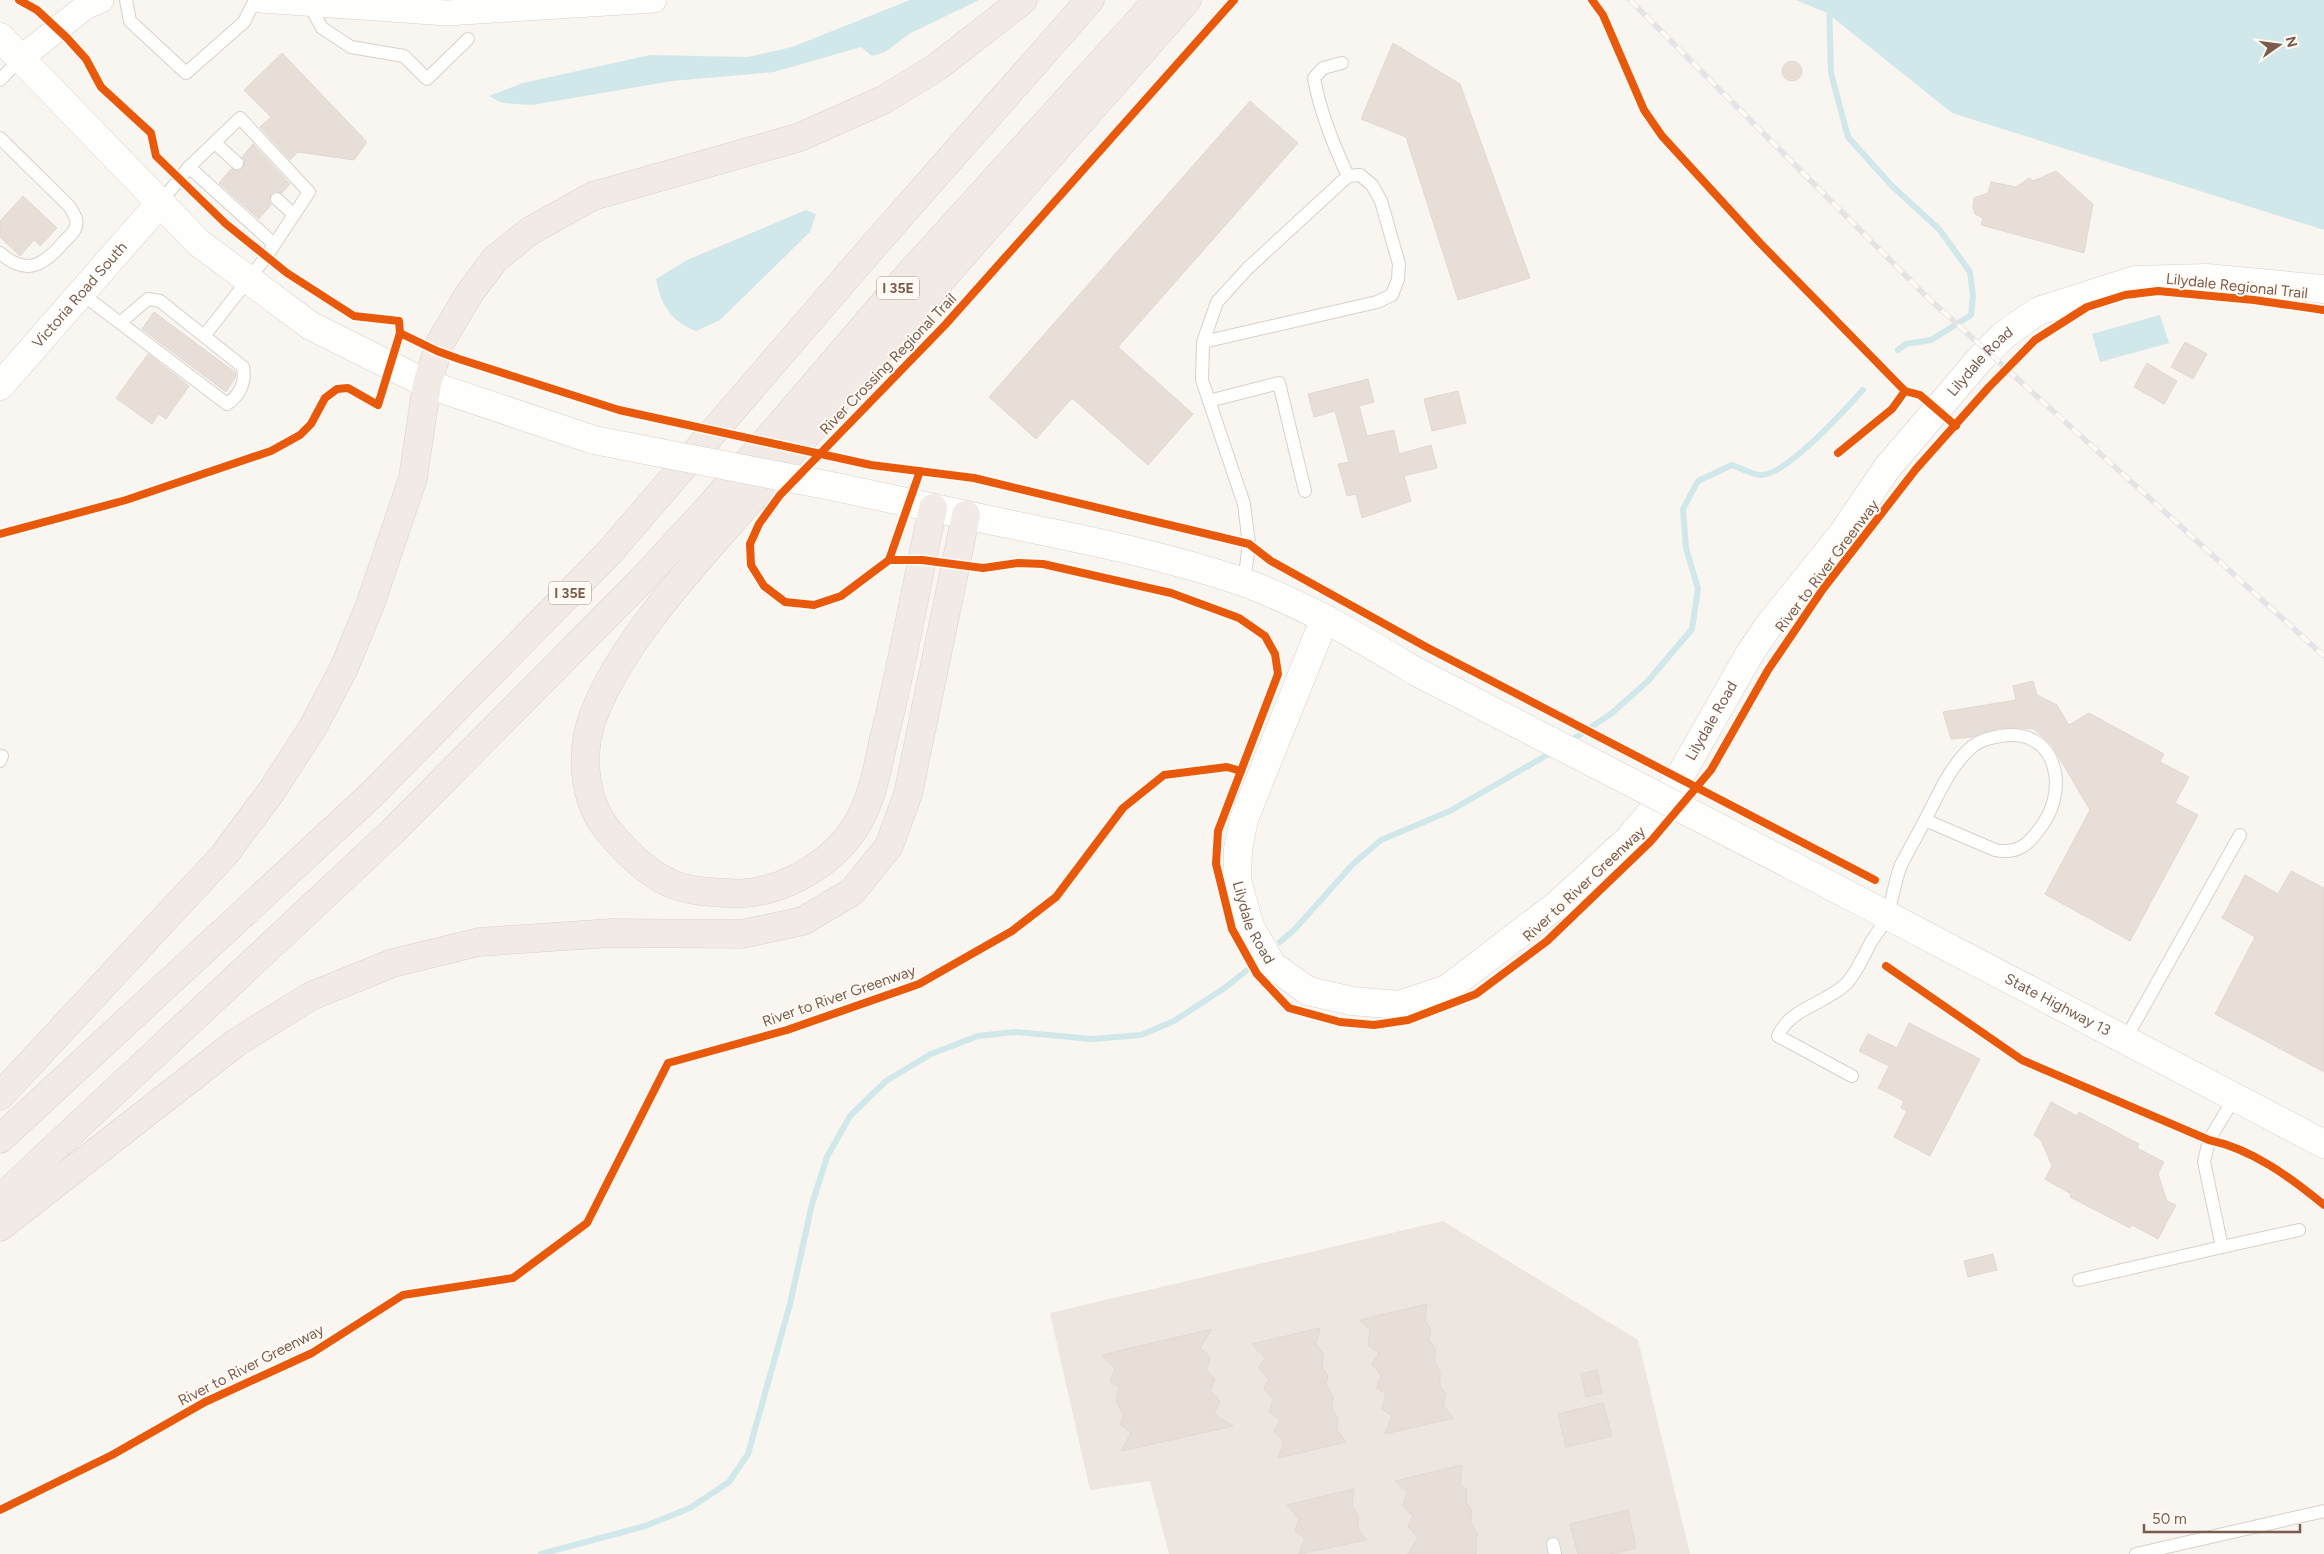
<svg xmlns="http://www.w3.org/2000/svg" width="2324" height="1554" viewBox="0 0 2324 1554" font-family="Figtree,sans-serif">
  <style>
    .industrial { fill: #ede5e0 }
    .water { fill: #d0e8ea }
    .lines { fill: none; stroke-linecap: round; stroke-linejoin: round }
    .stream { stroke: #d0e8ea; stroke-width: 6 }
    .building { fill: #e6ded7; stroke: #e2d8d2 }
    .service-casing { stroke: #d7d1cb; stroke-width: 14 }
    .minor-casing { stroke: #d7d1cb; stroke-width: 26 }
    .tertiary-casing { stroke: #d7d1cb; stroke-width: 29 }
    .secondary-casing { stroke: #d9d2cb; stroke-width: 29 }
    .motorway-casing { stroke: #dad1cc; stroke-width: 29 }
    .service { stroke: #fefefd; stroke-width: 12 }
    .minor { stroke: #fefefd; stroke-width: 25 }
    .tertiary { stroke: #fefefd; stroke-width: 28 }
    .secondary { stroke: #fefefd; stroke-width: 28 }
    .motorway { stroke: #f2eae7; stroke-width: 28 }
    .rail-casing { stroke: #e6e3e7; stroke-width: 5.5 }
    .rail { stroke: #fffaf3; stroke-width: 4; stroke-dasharray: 11; stroke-linecap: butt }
    .tertiary-bridge-casing { stroke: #d7d1cb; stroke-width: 29; stroke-linecap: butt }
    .secondary-bridge-casing { stroke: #d9d2cb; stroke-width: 29; stroke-linecap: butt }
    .tertiary-bridge { stroke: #fefefd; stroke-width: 28 }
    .secondary-bridge { stroke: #fefefd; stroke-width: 28 }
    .cycleway-casing { stroke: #fffaf3; stroke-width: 11 }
    .cycleway { stroke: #e8590c; stroke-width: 8 }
    .labels { text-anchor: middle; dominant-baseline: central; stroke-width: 4; stroke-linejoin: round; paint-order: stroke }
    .shield { fill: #fffaf3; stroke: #a28b7f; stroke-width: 1 }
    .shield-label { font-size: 14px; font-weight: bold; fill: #7a5c4d }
    .street-label { font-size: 15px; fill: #7a5c4d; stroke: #fffaf3 }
  </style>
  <rect width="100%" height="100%" fill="#f9f5f0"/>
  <path class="industrial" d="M1443,1221L1638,1340L1690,1554H1169L1150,1481L1090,1490L1050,1313Z"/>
  <g class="water">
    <path d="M910,0H979L909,34L885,52L872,56L861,47L774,72L672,81L532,105L502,103L489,96L523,83L650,55L748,57L792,47Z"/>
    <path d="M1796,0H2324V230L1952,113L1827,13Z"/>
    <path d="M806,210L816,214L810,232L720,320L696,331C670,321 661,305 656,279L687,260Z"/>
    <path d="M2160,315L2169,343L2100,362L2092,334Z"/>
  </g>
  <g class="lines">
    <g class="stream">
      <path d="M1829,0L1831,73L1848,137L1892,186L1939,229L1970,272L1973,296L1971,315L1931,340L1906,344L1898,350"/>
      <path d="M1569,742L1612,713L1648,681L1692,629L1698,589L1686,548L1683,509L1698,481L1732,465C1741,468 1753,475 1761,475C1787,475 1846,409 1863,390"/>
      <path d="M1280,942L1295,929L1353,864L1381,840L1450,811L1554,751"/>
      <path d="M541,1554L645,1526L690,1508L729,1482L748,1454L790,1304L812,1204L827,1157L850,1116L886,1081L931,1054L978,1036L1015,1032L1092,1039L1141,1035L1174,1021L1226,987L1246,971"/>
    </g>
  </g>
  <g class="building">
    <path d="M1393,43L1460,84L1530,278L1458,300L1406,137L1361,119Z"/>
    <path d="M282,53L367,142L354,160L298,152L290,160L260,127L271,117L244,90Z"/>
    <circle cx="1792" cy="71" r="10"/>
    <path d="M1250,101L1298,143L1118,347L1193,414L1148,465L1072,398L1036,439L989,397Z"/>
    <path d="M253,144L290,184L282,193L275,191L271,194L269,201L271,205L259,219L219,183L231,169L239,171L243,168L245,161L242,157Z"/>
    <path d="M2056,171L2093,204L2084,253L1981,225L1983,218L1975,214L1973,207L1974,198L1988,193L1991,182L2016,187L2029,178L2033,181Z"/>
    <path d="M23,196L57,228L40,246L34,240L20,256L0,237V221Z"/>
    <path d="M154,312L236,373L235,378L226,392L142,329Z"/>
    <path d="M2185,342L2207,354L2193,379L2171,367Z"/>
    <path d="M148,354L189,386L166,419L159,414L152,424L116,398Z"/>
    <path d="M2147,363L2177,381L2164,404L2134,387Z"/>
    <path d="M1368,379L1374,402L1359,406L1367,436L1394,430L1399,454L1431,445L1437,468L1404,476L1411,501L1362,518L1356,494L1347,496L1338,464L1349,462L1335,411L1314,417L1308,394Z"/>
    <path d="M1458,391L1466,423L1432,431L1424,399Z"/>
    <path d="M2033,681L2037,695L2057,705L2069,725L2089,713L2164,754L2160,762L2189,777L2175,803L2198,815L2130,941L2045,894L2090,810L2051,744L2034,729L2020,728H2000L1972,737L1951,739L1943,712L2016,700L2013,686Z"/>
    <path d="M2291,871L2324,888V1072L2215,1014L2255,937L2222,918L2245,875L2278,894Z"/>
    <path d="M1909,1023L1980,1059L1930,1156L1894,1137L1907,1111L1901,1108L1904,1101L1878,1088L1889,1066L1859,1051L1868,1034L1897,1048Z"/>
    <path d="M2051,1102L2077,1116L2079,1112L2139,1144L2137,1148L2164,1162L2158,1174L2167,1201L2176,1205L2158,1239L2132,1225L2130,1228L2070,1197L2071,1194L2045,1179L2052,1166L2041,1140L2034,1135Z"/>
    <path d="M1993,1254L1997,1270L1968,1277L1964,1261Z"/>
    <path d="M1427,1304L1425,1320L1431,1330L1429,1340L1436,1350L1434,1361L1440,1372V1387L1446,1393L1443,1405L1453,1418L1385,1434L1392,1416L1382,1409L1386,1394L1377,1388L1381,1375L1372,1364L1379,1353L1368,1345L1370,1331L1360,1320Z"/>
    <path d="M1320,1328L1316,1343L1323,1354L1322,1368L1328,1375L1326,1385L1333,1396L1332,1410L1338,1418L1337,1430L1346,1442L1278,1458L1284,1442L1274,1432L1280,1420L1269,1412L1273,1400L1264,1389L1269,1380L1259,1368L1265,1358L1252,1344Z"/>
    <path d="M1212,1329L1200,1348L1210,1357L1207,1370L1215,1380L1210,1390L1220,1401L1214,1414L1233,1426L1121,1451L1131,1433L1120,1424L1124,1415L1116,1401L1119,1388L1110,1381L1115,1369L1102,1355Z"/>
    <path d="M1597,1370L1602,1393L1586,1397L1581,1374Z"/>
    <path d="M1603,1403L1612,1436L1566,1447L1558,1414Z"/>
    <path d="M1462,1465L1460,1484L1467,1490L1466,1501L1472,1512L1470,1522L1477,1533L1476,1554H1408L1418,1538L1408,1526L1413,1516L1403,1506L1407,1493L1395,1481Z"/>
    <path d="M1354,1489L1352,1505L1358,1516V1529L1366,1540L1299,1554L1305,1538L1295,1531L1299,1519L1287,1505Z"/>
    <path d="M1628,1510L1636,1548L1610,1554H1578L1570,1524Z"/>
  </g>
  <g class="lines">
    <defs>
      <g id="service">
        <path d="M126,0L130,21L186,73L244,22L255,0"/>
        <path d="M308,2L322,28L351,47L404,56L427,79L468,39"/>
        <path d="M1342,63L1323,68L1314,78C1320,112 1333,144 1348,176"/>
        <path d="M0,80L21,58"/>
        <path d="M0,138L70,207C74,214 79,221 75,229C73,234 66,239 62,244C42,267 25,275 0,253"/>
        <path d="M215,143L237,163"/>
        <path d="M189,167L274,244"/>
        <path d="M277,199L294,215"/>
        <path d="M160,203L189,167L240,118L309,192L266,257L204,336"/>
        <path d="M82,294L227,404C240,395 246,382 243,367L160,301L148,299L121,322"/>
        <path d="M1203,342L1377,302L1392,295L1398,279L1399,264L1381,201L1372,185L1360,175L1348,176L1248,268L1217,302L1203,342L1202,380L1244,504L1249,544L1244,583"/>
        <path d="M1209,401L1279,383L1305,491"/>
        <path d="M0,761L2,756"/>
        <path d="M2125,1040L2240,835"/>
        <path d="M1852,1076L1778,1036C1790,1008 1825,1004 1846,984C1856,974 1864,955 1871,942C1877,933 1885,923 1888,913C1893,897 1895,880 1901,865C1908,851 1917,836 1924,822C1938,796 1950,765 1973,746C1982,739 1991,738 2001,736C2056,727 2069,787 2043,824C2030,843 2019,855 1995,850L1925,820"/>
        <path d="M2222,1247L2299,1230"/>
        <path d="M2079,1280L2222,1247L2204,1162L2209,1140L2235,1097"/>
        <path d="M1553,1544L1555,1554"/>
        <path d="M2136,1554L2324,1511"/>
      </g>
      <g id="minor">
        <path d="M261,0L447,13L654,0"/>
        <path d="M21,58L85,7L101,0"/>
      </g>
      <g id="tertiary">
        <path id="s1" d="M0,386L160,203"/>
        <path d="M966,515C1058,535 1153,551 1243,582C1304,604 1360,638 1415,671"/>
        <path id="s2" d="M1325,618L1244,819L1238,849L1237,880L1250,927L1272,965L1308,991L1352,1001L1399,1005L1447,989L1558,904L1629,839L1676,783L1750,653L1769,625L1843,533L1887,468L1980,359L2004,335L2038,311L2135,280L2206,278L2324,289"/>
        <path id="s3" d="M1791,865L2324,1144"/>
      </g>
      <g id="secondary">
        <path d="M0,37L199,243L311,326L427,384L594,440"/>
        <path d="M836,487L966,515"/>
      </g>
      <g id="motorway">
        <path d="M933,508C917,582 904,656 886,730C878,762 874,797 856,826C831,866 776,897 728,893C709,892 687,891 670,883C645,872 623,849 607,829C583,799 580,752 593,717C623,635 710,548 767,481C905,319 1047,160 1187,0"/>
        <path d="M0,1096L224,855L271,792L313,727L344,668L370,605L413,478L427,384L440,343L469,294L495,259L530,231L593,196L800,137L883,100L937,67L1023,0"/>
        <path d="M0,1139L370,796L607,555L870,250L1090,0"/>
        <path d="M0,1199L392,832L642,580L712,504L904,280L1158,0"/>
        <path d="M0,1227L237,1042L311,996L393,963L479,942L611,933L742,934L803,921L852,892L889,846L908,794L966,515"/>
      </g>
    </defs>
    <use href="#service" class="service-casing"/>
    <use href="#minor" class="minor-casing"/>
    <use href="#tertiary" class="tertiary-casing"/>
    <use href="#secondary" class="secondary-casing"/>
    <use href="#motorway" class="motorway-casing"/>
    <use href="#service" class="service"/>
    <use href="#minor" class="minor"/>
    <use href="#tertiary" class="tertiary"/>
    <use href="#secondary" class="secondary"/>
    <use href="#motorway" class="motorway"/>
    <defs>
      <path id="rail" d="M1630,0L1926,296L2324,656"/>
    </defs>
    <use href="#rail" class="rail-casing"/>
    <use href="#rail" class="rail"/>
    <defs>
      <path id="tertiary-bridge" d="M1415,671L1791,865"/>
      <path id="secondary-bridge" d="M594,440L836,487"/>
    </defs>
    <use href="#tertiary-bridge" class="tertiary-bridge-casing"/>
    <use href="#secondary-bridge" class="secondary-bridge-casing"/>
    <use href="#tertiary-bridge" class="tertiary-bridge"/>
    <use href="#secondary-bridge" class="secondary-bridge"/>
    <defs>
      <g id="cycleway">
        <path d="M1234,0L945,325L780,495L759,524L750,544L751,565L764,586L785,602L814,605L841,596L889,560H922L983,568L1018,563L1043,564L1171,593L1239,618L1265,636L1275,654L1278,674L1218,831L1216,864L1232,929L1257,974L1289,1008L1340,1022L1374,1025L1408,1020L1476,994L1547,941L1651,841L1711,770L1768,670L1823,589L1916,469L1989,387L2035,340L2087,307L2125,295L2158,291L2254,300L2324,310"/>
        <path d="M1592,0L1603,15L1644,110L1662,136L1760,243L1905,391L1920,395L1956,426"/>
        <path d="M400,333L437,351L459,359L619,410L871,465L974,478L1249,544L1271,561L1428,648L1875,880"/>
        <path d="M1838,453L1892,409L1905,391"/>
        <path d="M0,534L126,500L271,451L300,435L311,424L325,398L337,389L348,388L378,405L400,333L399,321L354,316L287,273L226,224L156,156L151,133L101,87L86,59L67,38L37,10L19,0"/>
        <path d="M889,560L920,471"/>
        <path d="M1886,966L2022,1060L2209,1140C2252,1149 2290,1177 2324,1205"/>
        <path d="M0,1510L112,1455L205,1402L312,1353L403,1295L513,1278L587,1223L668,1063L787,1030L919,984L1012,931L1056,897L1123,808L1164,775L1227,767L1241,771"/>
      </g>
    </defs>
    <use href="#cycleway" class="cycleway-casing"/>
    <use href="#cycleway" class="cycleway"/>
  </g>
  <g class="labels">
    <g class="shield">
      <rect x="877" y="276.5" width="42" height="23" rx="4"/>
      <rect x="549" y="581.5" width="42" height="23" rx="4"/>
    </g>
    <g class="shield-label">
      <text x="898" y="288">I 35E</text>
      <text x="570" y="593">I 35E</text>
    </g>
    <g class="street-label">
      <text transform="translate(2237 286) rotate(6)">Lilydale Regional Trail</text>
      <text stroke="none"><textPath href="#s1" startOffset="121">Victoria Road South</textPath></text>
      <text stroke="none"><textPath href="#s2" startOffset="1389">Lilydale Road</textPath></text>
      <text transform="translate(888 364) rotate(-46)">River Crossing Regional Trail</text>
      <text transform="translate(1827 566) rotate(-53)">River to River Greenway</text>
      <text stroke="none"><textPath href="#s2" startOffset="939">Lilydale Road</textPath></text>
      <text transform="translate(1584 884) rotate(-43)">River to River Greenway</text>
      <text stroke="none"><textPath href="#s2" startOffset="324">Lilydale Road</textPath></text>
      <text transform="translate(839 996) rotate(-19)">River to River Greenway</text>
      <text stroke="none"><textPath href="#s3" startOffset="301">State Highway 13</textPath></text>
      <text transform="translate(251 1365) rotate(-27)">River to River Greenway</text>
    </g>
  </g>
  <g transform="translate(2279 45) rotate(76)" stroke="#fffaf3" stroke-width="4" paint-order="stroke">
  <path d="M0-4L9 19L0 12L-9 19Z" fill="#7a5c4d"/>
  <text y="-8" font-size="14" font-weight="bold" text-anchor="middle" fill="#7a5c4d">N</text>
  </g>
  <path d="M2144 1524v8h156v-8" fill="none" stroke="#7a5c4d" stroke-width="2.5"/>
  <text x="2152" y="1524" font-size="15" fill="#7a5c4d" stroke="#fffaf3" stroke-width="4" paint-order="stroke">50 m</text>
</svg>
